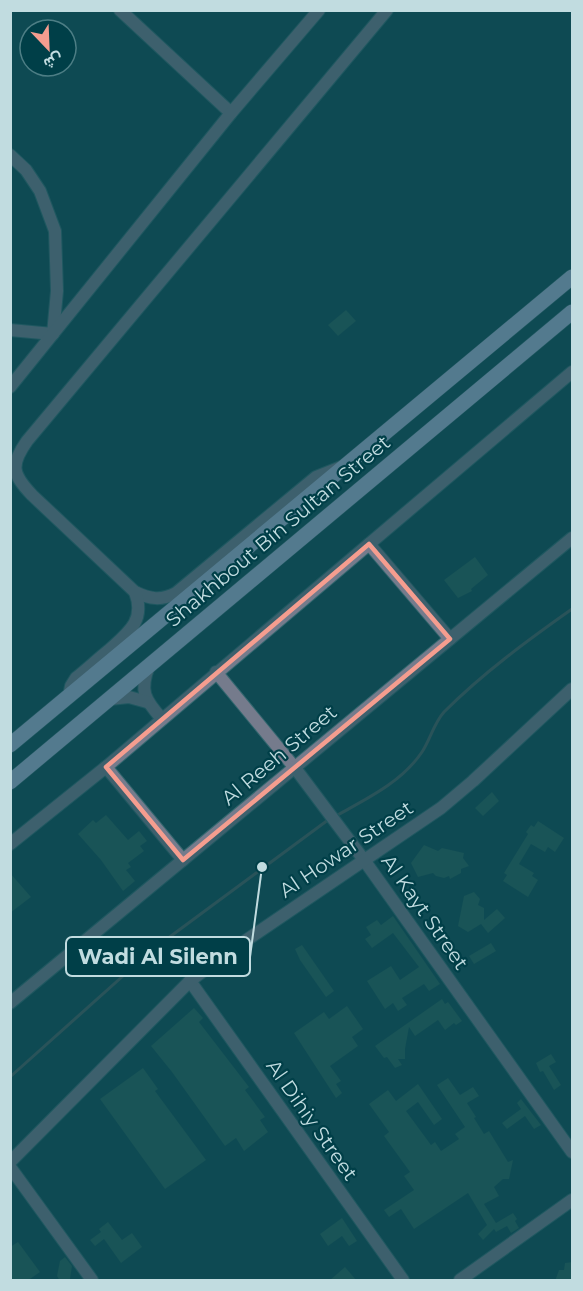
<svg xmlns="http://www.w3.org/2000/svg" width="583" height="1291" viewBox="0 0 583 1291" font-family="Montserrat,Vazirmatn,sans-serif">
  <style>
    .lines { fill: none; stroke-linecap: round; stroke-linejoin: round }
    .stream { stroke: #495d61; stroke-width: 3 }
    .building { fill: #265f5b }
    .minor-casing { stroke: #33676f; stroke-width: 14 }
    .primary-casing { stroke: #33676f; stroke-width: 16 }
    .minor { stroke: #757b8c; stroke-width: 12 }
    .primary { stroke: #a7b3d5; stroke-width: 15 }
    .marked { fill: none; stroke: #f59d8f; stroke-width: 4.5; stroke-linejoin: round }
    .labels { text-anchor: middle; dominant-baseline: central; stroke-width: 4.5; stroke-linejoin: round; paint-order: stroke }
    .street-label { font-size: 20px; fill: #c1dce0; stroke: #003f48 }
    .leader { fill: none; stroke: #c1dce0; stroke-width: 2 }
    .callout-dot { fill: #c1dce0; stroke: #003f48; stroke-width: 2 }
    .callout { fill: #003f48; stroke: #c1dce0; stroke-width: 2 }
    .callout-label { font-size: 21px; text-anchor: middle; font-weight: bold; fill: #c1dce0 }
  </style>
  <rect width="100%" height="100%" fill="#0f4a53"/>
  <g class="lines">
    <g class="stream">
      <path d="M334,817C366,799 401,783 422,752C430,740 434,723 444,712C483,673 528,640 572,609"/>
      <path d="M10,1077L152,950L328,820"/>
    </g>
  </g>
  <g class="building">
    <path d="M346,310L356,321L338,336L328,325Z"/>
    <path d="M475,557L488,575L471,589L472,591L458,598L444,580Z"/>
    <path d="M492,792L499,801L483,816L475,808Z"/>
    <path d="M106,815L128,840L139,831L147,841L140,846L144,851L128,863L131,867L126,870L135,881L123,891L101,860L78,834L93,820L96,823Z"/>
    <path d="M538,821L564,838L555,852L548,847L545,852L531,844L519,864L534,873L532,876L538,880L528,897L503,881L507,875L504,873L528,834L526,832L531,825L534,827Z"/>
    <path d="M424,845L438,851L442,848L464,853L463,858L469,866L461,869V873L450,879L449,876L444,878L436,876L433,873L418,877L411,863Z"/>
    <path d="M10,873L31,897L10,913Z"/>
    <path d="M474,892L480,899L478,905L484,908V920L497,909L505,918L488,933L481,924L468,932L458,926L464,896Z"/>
    <path d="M393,916L440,984L429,991L424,984L402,998L407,1005L398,1011L393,1003L385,1009L367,981L391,966L400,980L419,967L393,933L372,948L365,939L371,935L366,927L377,920L381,925Z"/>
    <path d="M491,943L496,951L474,964L469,956Z"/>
    <path d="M302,945L334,991L326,997L300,960L295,949Z"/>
    <path d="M442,999L445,1004L448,1002L462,1021L456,1025L454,1023L445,1030L438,1020L415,1036L409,1027L405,1049V1059H398L402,1065L395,1068L387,1057L384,1058L375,1046Z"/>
    <path d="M347,1006L363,1029L352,1037L358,1046L330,1066L341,1081L336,1084L342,1093L336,1098L294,1033L324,1012L329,1019Z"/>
    <path d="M194,1008L203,1018L199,1022L249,1087L245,1090L265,1117L260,1120L268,1132L244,1151L236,1138L225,1146L172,1072L151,1046Z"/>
    <path d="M551,1054L556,1062L549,1066L561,1085L554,1090L543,1071L540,1072L536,1063Z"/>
    <path d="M143,1068L158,1089L155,1091L206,1160L165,1189L100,1099Z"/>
    <path d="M448,1078L460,1095L473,1087L479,1096L467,1103L476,1117L474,1118L484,1134L489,1131L508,1162L513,1160L509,1179H503L494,1187L499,1196L484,1204L496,1223L513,1213L517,1219L515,1221L519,1228L511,1233L507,1226L496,1232L494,1229L483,1240L478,1234L487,1225L468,1193L414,1229L401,1209L389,1217L384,1210L414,1190L404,1176L410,1172L384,1136L389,1132L369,1104L388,1090L396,1101L418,1084L442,1119L434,1125L418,1102L406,1111L431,1145L435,1142L441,1151L459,1139L455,1134L465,1127L437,1085Z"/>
    <path d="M521,1099L541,1125L534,1129L525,1116L507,1129L502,1123L521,1109L517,1103Z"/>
    <path d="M342,1218L357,1241L349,1246L342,1236L328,1246L320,1234Z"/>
    <path d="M108,1222L122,1240L132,1233L142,1247L121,1263L104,1239L95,1246L90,1240L101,1232L99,1229Z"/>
    <path d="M18,1242L40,1272L27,1281H10V1247Z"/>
    <path d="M65,1257L72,1266L70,1279L60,1281L57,1276L60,1261Z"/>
    <path d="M573,1262V1281H555L559,1270H564L565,1263Z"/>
    <path d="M345,1267L357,1281H329Z"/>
  </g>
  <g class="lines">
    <defs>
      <g id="minor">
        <path d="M120,10L231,113"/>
        <path d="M10,155L26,170L40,191L55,231L57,291L53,334L10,330"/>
        <path d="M10,387L231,113L319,10"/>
        <path d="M341,467L316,477L176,593C161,601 150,599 135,592L32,495C12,474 10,465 27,441L387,10"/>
        <path d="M369,544L450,639"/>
        <path d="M149,666C139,691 145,700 162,719"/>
        <path d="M216,672L295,768L364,860L572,1152"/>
        <path d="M69,696L71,686L76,678C87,669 97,660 108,651C128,633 146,621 135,592"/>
        <path d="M110,699L129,697L147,702"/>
        <path d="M106,767L183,860"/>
        <path d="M10,844L106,767L572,372"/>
        <path d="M190,981L403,1280"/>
        <path d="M10,1003L572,538"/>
        <path d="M10,1162L190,981L223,956L441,808L473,781L572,689"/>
        <path d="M10,1167L92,1280"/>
        <path d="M460,1280L572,1200"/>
      </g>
      <g id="primary">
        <path d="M10,745L572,277"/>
        <path d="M10,782L572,312"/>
      </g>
    </defs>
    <use href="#minor" class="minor-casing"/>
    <use href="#primary" class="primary-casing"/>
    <use href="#minor" class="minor"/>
    <use href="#primary" class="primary"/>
  </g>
  <path d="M0 0H583V1291H0ZM369,544L450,639L183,860L106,767Z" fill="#0f4a53" fill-opacity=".55" fill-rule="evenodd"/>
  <path class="marked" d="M369,544L450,639L183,860L106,767Z"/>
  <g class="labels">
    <g class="street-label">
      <text transform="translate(278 531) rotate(-40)">Shakhbout Bin Sultan Street</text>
      <text transform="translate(279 755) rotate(-40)">Al Reeh Street</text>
      <text transform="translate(346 849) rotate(-34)">Al Howar Street</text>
      <text transform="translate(425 912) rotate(55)">Al Kayt Street</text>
      <text transform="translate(312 1120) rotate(55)">Al Dihiy Street</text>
    </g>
  </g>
  <path class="leader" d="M262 867L250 957"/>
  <circle class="callout-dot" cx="262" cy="867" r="6"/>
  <rect class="callout" x="66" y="937" width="184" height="39" rx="6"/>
  <g class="callout-label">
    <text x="158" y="964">Wadi Al Silenn</text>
  </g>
  <rect width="583" height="1291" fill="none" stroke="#c1dce0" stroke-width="24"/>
  <g transform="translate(48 48) rotate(157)"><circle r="28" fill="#003f48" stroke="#4d7e85" stroke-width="1.5"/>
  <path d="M0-4.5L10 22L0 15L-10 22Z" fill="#f59d8f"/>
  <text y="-9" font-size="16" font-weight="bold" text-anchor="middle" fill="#c1dce0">ش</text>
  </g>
</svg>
